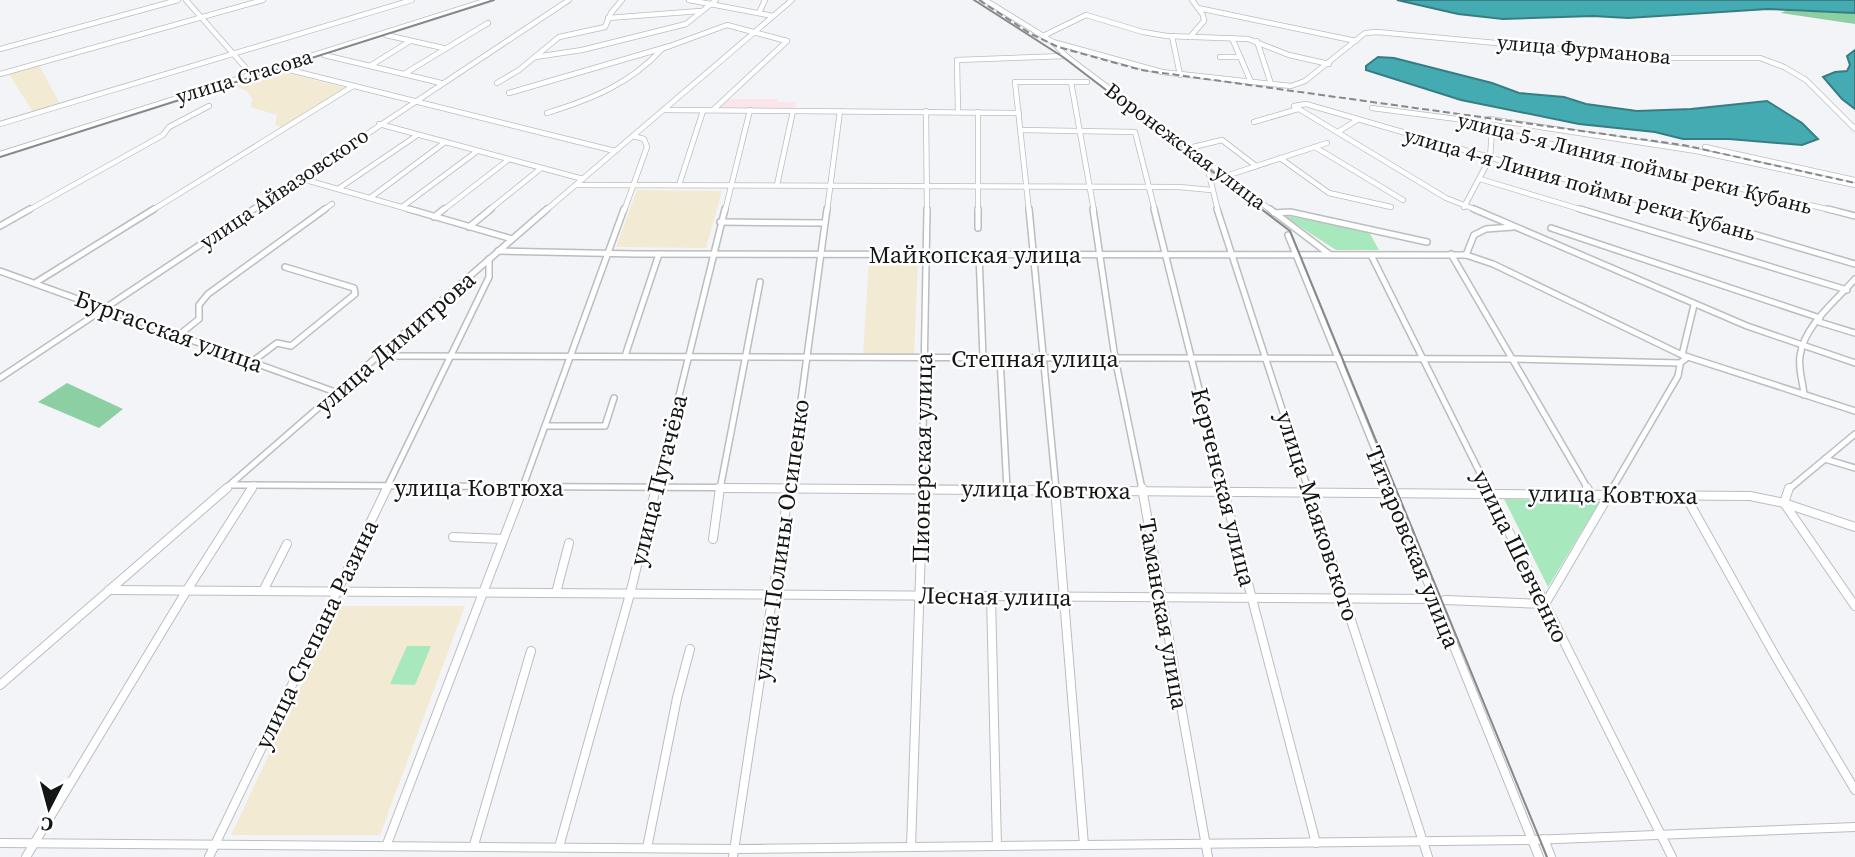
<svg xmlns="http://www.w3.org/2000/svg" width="1855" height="857" viewBox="0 0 1855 857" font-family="'Source Serif 4',serif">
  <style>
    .commercial { fill: #fde3ea }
    .education { fill: #f3ead4 }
    .green { fill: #a7e9bd }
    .forest { fill: #8bcfa3 }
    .water { fill: #44abb2; stroke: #367e83; stroke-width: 2 }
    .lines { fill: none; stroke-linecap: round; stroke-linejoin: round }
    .minor-far2-casing { stroke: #bbbdbf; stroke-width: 6 }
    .minor-far1-casing { stroke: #bbbdbf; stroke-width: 8 }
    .minor-casing { stroke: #bbbdbf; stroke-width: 10 }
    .minor-far2 { stroke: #fff; stroke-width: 4.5 }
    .minor-far1 { stroke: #fff; stroke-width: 5 }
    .minor { stroke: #fff; stroke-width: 8 }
    .tram { stroke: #878889; stroke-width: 2 }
    .rail { stroke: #878889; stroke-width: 2; stroke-dasharray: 7 3.5; stroke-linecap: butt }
    .labels { text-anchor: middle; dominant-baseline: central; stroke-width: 5; stroke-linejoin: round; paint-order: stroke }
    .far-street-label { font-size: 21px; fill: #141515; stroke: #fff }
    .street-label { font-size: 24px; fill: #141515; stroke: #fff }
  </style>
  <rect width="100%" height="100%" fill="#f3f4f7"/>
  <path class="commercial" d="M729,99H777L778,102H796L795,108L721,107Z"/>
  <g class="education">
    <path d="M39,65L60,104L33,112L9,74Z"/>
    <path d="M280,71L346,88L281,127L275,125L277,115L251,107L252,99L247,91L235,86Z"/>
    <path d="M637,190L722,191L706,248L616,247Z"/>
    <path d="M869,260H918L914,356L863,355Z"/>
    <path d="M339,606H465L380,835H231Z"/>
  </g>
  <g class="green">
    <path d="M1288,216L1369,232L1379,250H1336L1285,217Z"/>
    <path d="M1504,499L1600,501L1548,587Z"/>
    <path d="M407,646H431L415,685L390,684Z"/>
  </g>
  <g class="forest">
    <path d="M1785,11L1855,13V24L1781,13Z"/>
    <path d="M67,383L123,409L99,428L38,402Z"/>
  </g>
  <g class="water">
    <path d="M1397,0H1855V13L1768,9L1628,18L1593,16L1503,19L1458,14Z"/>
    <path d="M1855,50V109L1842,99L1823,77L1835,72L1847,71L1850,65L1847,56Z"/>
    <path d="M1378,57L1394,58L1492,83L1519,93L1564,97L1586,104L1637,111L1691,109L1767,101L1802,123L1818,139L1802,145L1729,139H1683L1655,132L1579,124L1461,100L1366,70V66Z"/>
  </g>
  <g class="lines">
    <defs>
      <g id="minor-far2">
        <path d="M186,0L251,74"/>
        <path d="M689,0L773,16"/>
        <path d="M985,0L1053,42L1066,56L1272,211"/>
        <path d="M1198,8L1356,41"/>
        <path d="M759,13L765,0"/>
        <path d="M608,18L700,11"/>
        <path d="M386,35L443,48"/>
        <path d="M1043,36L1086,15L1143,32L1167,36L1248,39L1289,55L1329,64"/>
        <path d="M1172,36L1180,75"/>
        <path d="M1190,37L1204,21L1203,15L1192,0"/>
        <path d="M1232,38L1251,82"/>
        <path d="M1257,41L1271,84"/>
        <path d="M1053,42L1162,72L1291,86L1305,81L1365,33L1377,32L1659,58H1760L1784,67L1806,80L1855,129"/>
        <path d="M0,49L178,0"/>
        <path d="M324,55L441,83"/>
        <path d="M535,57L582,50L686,24L716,0"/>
        <path d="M1220,57H1240"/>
        <path d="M370,66L410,41"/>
        <path d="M278,67L615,151"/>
        <path d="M0,74L263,0"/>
        <path d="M404,74L488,23"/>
        <path d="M1071,82L1094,211"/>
        <path d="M497,83L519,70L559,37L605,27L611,13L622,0"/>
        <path d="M509,93L670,46L727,25L787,41"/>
        <path d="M1372,108L1480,122L1492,130L1835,211"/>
        <path d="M664,110L1019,113"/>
        <path d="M713,110L787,41"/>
        <path d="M926,111L927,211"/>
        <path d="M958,112L957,60L1066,56"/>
        <path d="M978,112V211"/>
        <path d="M547,113C592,99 630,84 662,49"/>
        <path d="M1254,122L1298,109"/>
        <path d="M0,124L412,0"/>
        <path d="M379,124L583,179"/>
        <path d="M1486,124L1489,119L1696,151L1855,185"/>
        <path d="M1021,130L1135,132L1155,211"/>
        <path d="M1338,132L1357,120"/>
        <path d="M1315,147L1403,200"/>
        <path d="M1705,147L1855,180"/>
        <path d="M1189,148L1222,140L1256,166"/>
        <path d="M0,154L488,0"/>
        <path d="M1280,158L1329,193L1391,207"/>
        <path d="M1209,174L1218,211"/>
        <path d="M1226,176L1327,143"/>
        <path d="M299,178L415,211"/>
        <path d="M1480,179L1586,211"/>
        <path d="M576,185L1179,187L1211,190"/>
        <path d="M679,185L703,111"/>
        <path d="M777,185L793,111"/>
        <path d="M338,189L416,136"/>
        <path d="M370,198L444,143"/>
        <path d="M402,207L476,152"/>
        <path d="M1464,207L1490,158L1492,130"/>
        <path d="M27,211L163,135L169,127L209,106"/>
        <path d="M151,211L353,86"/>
        <path d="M251,211L569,0"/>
        <path d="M322,211L332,204"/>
        <path d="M442,211L508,160"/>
        <path d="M488,211L540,169"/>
        <path d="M545,211L792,0"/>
        <path d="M624,211L647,147L644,139L633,136"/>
        <path d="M725,211L750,110"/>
        <path d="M827,211L840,111"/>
        <path d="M1029,211L1015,82H1087"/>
        <path d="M1479,211L1446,198L1294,106L1306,104L1674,211"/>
      </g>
      <g id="minor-far1">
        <path d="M409,209L512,239"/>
        <path d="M978,209V228"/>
        <path d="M1029,209L1056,489"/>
        <path d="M1093,209L1115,358L1142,489"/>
        <path d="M1154,209L1224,489"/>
        <path d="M1217,209L1308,489"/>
        <path d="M1270,209L1329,254"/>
        <path d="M1474,209L1747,326L1855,363"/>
        <path d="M1580,209L1847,290"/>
        <path d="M1668,209L1855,264"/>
        <path d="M1828,209L1855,216"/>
        <path d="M1274,213L1290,212L1427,242"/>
        <path d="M434,217L444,209"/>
        <path d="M720,222L823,223"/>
        <path d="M0,226L30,209"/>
        <path d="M469,227L491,209"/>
        <path d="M1551,228L1820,318"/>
        <path d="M1288,235L1391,489"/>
        <path d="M498,251L636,254L1466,255L1493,264L1682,355L1855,411"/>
        <path d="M979,254L983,357"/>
        <path d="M1451,254L1588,489"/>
        <path d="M1371,255L1488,489"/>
        <path d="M1466,255L1474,235L1486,229L1513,227"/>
        <path d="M0,271L338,393"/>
        <path d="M35,283L154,209"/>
        <path d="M1819,322L1855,333"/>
        <path d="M179,335L199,319V305L208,294L325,209"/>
        <path d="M1682,355L1694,305"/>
        <path d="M381,356L1513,359L1680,363L1688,357"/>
        <path d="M625,356L659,254"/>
        <path d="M1000,358L1007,489"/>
        <path d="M253,361L277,343L291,346L355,294L354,288L285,267"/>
        <path d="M0,378L254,209"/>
        <path d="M1804,395C1803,382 1798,369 1800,356C1804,325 1836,301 1855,279"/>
        <path d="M546,426H605L614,398"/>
        <path d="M1825,459L1855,468"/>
        <path d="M232,485L1034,489"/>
        <path d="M225,489L547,209"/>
        <path d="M251,489L254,485"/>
        <path d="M386,489L489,277V259"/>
        <path d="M522,489L624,209"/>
        <path d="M656,489L725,209"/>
        <path d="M720,489L760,282"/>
        <path d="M789,489L827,209"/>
        <path d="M922,489L927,209"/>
        <path d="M1612,489L1678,376L1680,365"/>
        <path d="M1789,489L1855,434"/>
      </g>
      <g id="minor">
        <path d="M719,488L1750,496L1784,503L1855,527"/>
        <path d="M1055,488L1084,845"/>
        <path d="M1142,488L1208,857"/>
        <path d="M1223,488L1316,843"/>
        <path d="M1308,488L1428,857"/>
        <path d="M1390,488L1539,857"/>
        <path d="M1487,488L1672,857"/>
        <path d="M1587,488L1591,495"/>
        <path d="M1789,488L1784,503L1855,606"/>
        <path d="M1685,495L1777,659L1855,790"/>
        <path d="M453,537L503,539"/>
        <path d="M713,539L720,488"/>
        <path d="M109,590L1434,599"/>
        <path d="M263,591L287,544"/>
        <path d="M556,593L569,543"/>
        <path d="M991,596L997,846"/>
        <path d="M1445,600L1545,604"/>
        <path d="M1545,604L1613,488"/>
        <path d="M0,685L227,488"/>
        <path d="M1544,839L1551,857"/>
        <path d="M0,843L734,849L1532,840L1855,827"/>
        <path d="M387,844L523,488"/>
        <path d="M474,845L531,651"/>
        <path d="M559,847L630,594L656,488"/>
        <path d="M911,847L923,488"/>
        <path d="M647,848L677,698L690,649"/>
        <path d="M26,857L187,590L252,488"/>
        <path d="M209,857L387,488"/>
        <path d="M733,857L789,488"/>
      </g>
    </defs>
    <use href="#minor-far2" class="minor-far2-casing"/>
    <use href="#minor-far1" class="minor-far1-casing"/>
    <use href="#minor" class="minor-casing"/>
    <use href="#minor-far2" class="minor-far2"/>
    <use href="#minor-far1" class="minor-far1"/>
    <use href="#minor" class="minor"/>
    <g class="tram">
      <path d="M974,0L1063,57L1290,231L1547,857"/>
      <path d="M0,157L494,0"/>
    </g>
    <path class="rail" d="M979,0L1031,34L1058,47L1141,70L1683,145L1855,183"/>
  </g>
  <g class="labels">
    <g class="far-street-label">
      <text transform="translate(1584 49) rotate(5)">улица Фурманова</text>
      <text transform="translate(244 76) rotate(-17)">улица Стасова</text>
      <text transform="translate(1186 146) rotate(37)">Воронежская улица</text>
      <text transform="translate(1635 163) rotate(14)">улица 5-я Линия поймы реки Кубань</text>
      <text transform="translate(1580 184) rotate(16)">улица 4-я Линия поймы реки Кубань</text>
      <text transform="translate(284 188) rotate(-34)">улица Айвазовского</text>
    </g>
    <g class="street-label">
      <text x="975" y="254">Майкопская улица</text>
      <text transform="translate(169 331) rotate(20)">Бургасская улица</text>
      <text transform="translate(395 342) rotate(-41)">улица Димитрова</text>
      <text x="1035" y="358">Степная улица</text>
      <text transform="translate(922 458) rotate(-89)">Пионерская улица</text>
      <text transform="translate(658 480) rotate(-76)">улица Пугачёва</text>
      <text x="479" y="487">улица Ковтюха</text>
      <text transform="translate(1224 487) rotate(76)">Керченская улица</text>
      <text transform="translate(1046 489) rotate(1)">улица Ковтюха</text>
      <text transform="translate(1613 494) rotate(1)">улица Ковтюха</text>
      <text transform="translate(1318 516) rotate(72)">улица Маяковского</text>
      <text transform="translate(781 540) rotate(-82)">улица Полины Осипенко</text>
      <text transform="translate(1413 547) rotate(68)">Титаровская улица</text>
      <text transform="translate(1521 556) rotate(64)">улица Шевченко</text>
      <text transform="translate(995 596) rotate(1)">Лесная улица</text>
      <text transform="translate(1164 614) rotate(80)">Таманская улица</text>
      <text transform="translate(316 634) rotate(-64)">улица Степана Разина</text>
    </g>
  </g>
  <g transform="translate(49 808) rotate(186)" stroke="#ffffff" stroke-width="5" paint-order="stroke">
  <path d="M0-5L12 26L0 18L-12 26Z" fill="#141515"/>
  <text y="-10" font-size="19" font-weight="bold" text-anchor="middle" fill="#141515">С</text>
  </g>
</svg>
